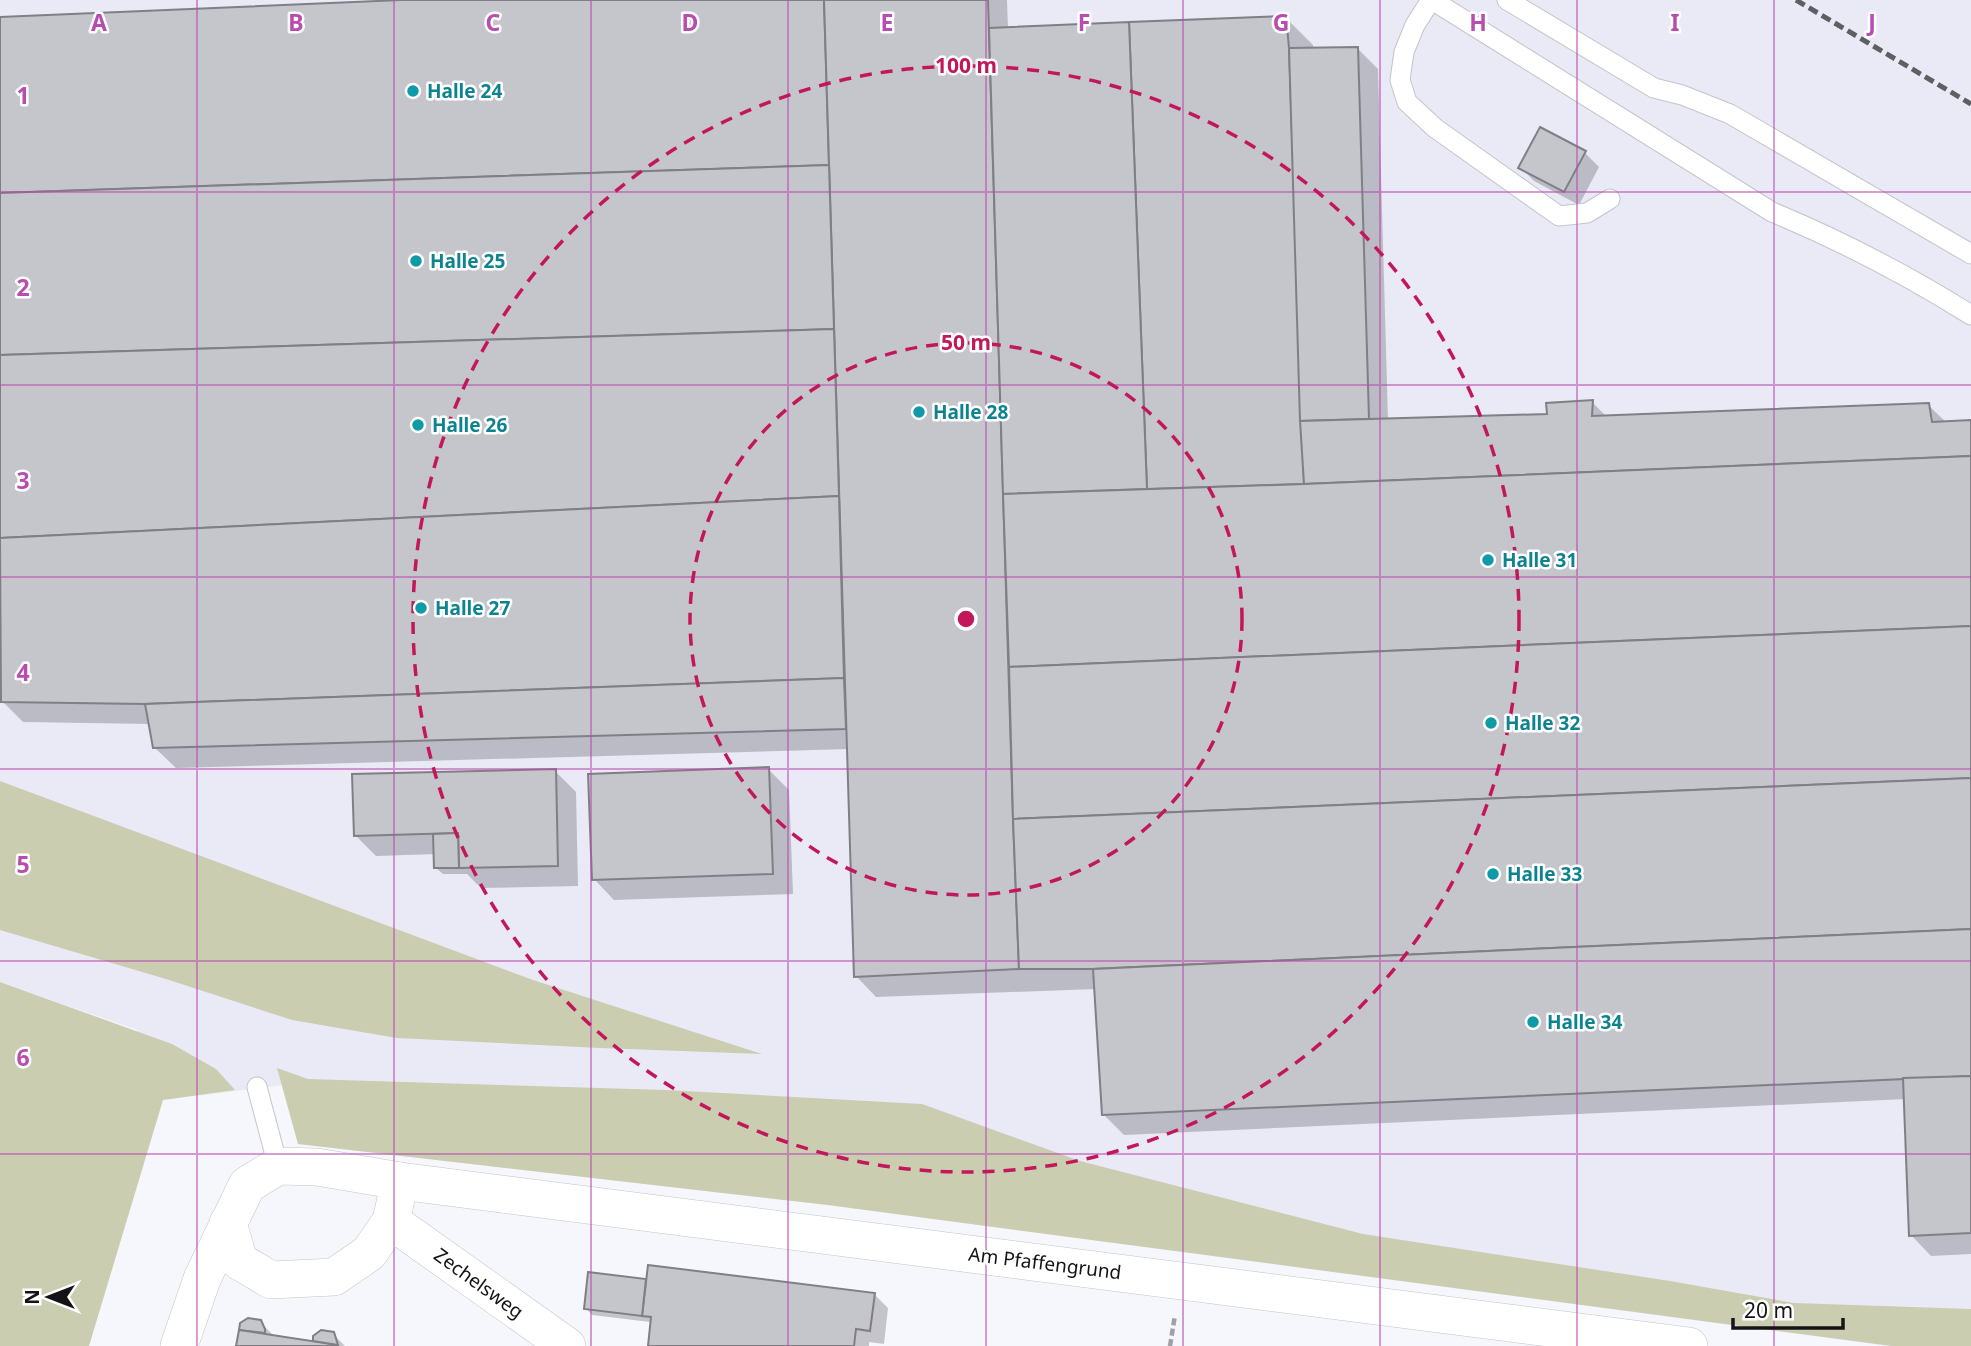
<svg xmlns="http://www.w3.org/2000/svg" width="1971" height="1346" viewBox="0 0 1971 1346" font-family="'Noto Sans',sans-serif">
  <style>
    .built { fill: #eaeaf7 }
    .green { fill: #cacdaf }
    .shadow { fill: #0003 }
    .building { fill: #c5c5cc; stroke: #7f7f85; stroke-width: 2 }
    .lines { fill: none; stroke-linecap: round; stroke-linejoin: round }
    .lane-casing { stroke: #c4c4ca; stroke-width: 21 }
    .street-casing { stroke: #c4c4ca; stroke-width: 38 }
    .path { stroke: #a0a0a5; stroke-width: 4.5; stroke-dasharray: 7 3.5; stroke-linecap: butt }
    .lane { stroke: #fff; stroke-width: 19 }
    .street { stroke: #fff; stroke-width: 37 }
    .rail { stroke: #5f5f63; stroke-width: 5; stroke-dasharray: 10 5; stroke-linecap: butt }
    .grid { fill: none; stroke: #b84daf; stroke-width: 2; stroke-opacity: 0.55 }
    .ring { fill: none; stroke: #c2185b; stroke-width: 3.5; stroke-dasharray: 12 9 }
    .culture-dot { fill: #0f9aa8; stroke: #fff; stroke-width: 2.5 }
    .labels { text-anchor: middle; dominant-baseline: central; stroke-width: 5; stroke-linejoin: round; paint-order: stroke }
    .culture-label { font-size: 19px; font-weight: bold; fill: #0d838f; stroke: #fff; text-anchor: start }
    .street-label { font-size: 19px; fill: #141416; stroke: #fff }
    .grid-label { font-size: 23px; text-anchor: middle; font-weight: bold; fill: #b84daf; stroke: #fff; stroke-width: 5; stroke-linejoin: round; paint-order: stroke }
    .centre { fill: #c2185b; stroke: #fff; stroke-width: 3.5 }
    .ring-label { font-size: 21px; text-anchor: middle; font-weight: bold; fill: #c2185b; stroke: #fff; stroke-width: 5; stroke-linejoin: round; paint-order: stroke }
  </style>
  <rect width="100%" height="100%" fill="#f6f6fd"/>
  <path class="built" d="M0,0H1971V1346H1888L828,1205L298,1144L283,1085L163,1100L137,1030L0,982Z"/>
  <g class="green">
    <path d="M0,781L533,980L762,1054L600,1048L397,1038L292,1020L166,979L0,930Z"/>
    <path d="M0,982L172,1044L216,1069L235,1090L163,1100L89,1346H0Z"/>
    <path d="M277,1068L308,1079L666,1090L922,1104L1080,1161L1363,1234L1670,1281L1794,1303L1971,1309V1346H1892L828,1205L298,1144Z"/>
  </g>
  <g class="shadow">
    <path d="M443,0H1007L1008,29L1286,18L1313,45V50L1357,48L1378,69L1388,420L1549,415L1592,402L1607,417L1928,405L1947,423L1971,422V1254L1931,1256L1911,1235L1906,1099L1124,1135L1103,1114L1096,989L876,997L856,976L849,749L176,768L155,748L150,724L23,722L2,701L0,630V18Z"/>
    <path d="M1585,153L1599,167L1579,205L1534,181L1520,167Z"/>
    <path d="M768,769L789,790L793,894L614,900L594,879Z"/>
    <path d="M555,771L576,792L578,886L481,888L467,874H443L436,868V854L376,856L355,835Z"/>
    <path d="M645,1281L647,1283L874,1294L888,1308L884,1344L869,1342V1346H650L652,1324L650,1322L592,1315L586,1308Z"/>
    <path d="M260,1322L275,1337L314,1343L315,1337L333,1334L345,1346H238L242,1324Z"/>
  </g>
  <g class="building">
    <path d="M401,0H824L829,165L0,193V17Z"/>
    <path d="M824,0H988L1013,819L1019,969L854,977Z"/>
    <path d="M1286,16L1289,48L1304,484L1147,489L1129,22Z"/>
    <path d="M1129,22L1147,489L1003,494L989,28Z"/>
    <path d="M1358,47L1369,419L1300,421L1289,48Z"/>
    <path d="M1540,127L1586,151L1564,192L1518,168Z"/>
    <path d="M829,165L834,329L0,355V193Z"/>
    <path d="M834,329L839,496L0,538V355Z"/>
    <path d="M1593,400L1592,416L1929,403L1932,422L1971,420V456L1304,484L1300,421L1547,414L1546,403Z"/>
    <path d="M1971,456V626L1009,667L1003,494L1304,484Z"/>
    <path d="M839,496L844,678L145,704L1,702L0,538Z"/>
    <path d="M1971,626V778L1013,819L1009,667Z"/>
    <path d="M844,678L846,729L153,748L145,704Z"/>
    <path d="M769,767L773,874L592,880L588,774Z"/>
    <path d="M556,769L558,866L459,868L458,833L354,836L352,774Z"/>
    <path d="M1971,778V929L1093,969H1019L1013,819Z"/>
    <path d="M458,833L459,868H434L433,834Z"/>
    <path d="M1971,929V1076L1102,1115L1093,969Z"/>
    <path d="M1971,1076V1233L1909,1236L1903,1078Z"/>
    <path d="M648,1265L875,1293L870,1331L856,1329L854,1346H648L651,1317L642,1316Z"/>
    <path d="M588,1272L646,1279L642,1316L584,1309Z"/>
    <path d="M248,1318L261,1320L265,1329V1333L239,1330L240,1323Z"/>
    <path d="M239,1330L338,1345V1346H236Z"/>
    <path d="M321,1330L334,1332L338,1345L313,1341V1336Z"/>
  </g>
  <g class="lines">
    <defs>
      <g id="lane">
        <path d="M1431,0L1415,25L1404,52L1400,80L1407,102L1435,128L1559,216L1587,213L1610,199"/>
        <path d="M1432,0L1772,212C1842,241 1907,275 1971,315"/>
        <path d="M1507,0L1654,88L1682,95L1730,114L1971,254"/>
        <path d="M257,1087L278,1166"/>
      </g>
      <g id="street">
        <path d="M391,1221L567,1346"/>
        <path d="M228,1223L239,1261L271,1280L334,1277L369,1253L391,1221L400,1181"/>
        <path d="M179,1346L202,1279L247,1185L278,1166L317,1167L400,1181L1689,1346"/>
      </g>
    </defs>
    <use href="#lane" class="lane-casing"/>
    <use href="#street" class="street-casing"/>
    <path class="path" d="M1170,1346L1175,1315"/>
    <use href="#lane" class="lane"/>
    <use href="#street" class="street"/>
    <path class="rail" d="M1796,0L1971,104"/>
  </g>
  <path class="grid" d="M197,0V1346M394,0V1346M591,0V1346M788,0V1346M986,0V1346M1183,0V1346M1380,0V1346M1577,0V1346M1774,0V1346M0,192H1971M0,385H1971M0,577H1971M0,769H1971M0,961H1971M0,1154H1971"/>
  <g class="ring">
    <circle cx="966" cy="619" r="276"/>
    <circle cx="966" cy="619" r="553"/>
  </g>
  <g class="culture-dot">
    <circle cx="413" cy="91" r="7"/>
    <circle cx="416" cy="261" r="7"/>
    <circle cx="919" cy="412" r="7"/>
    <circle cx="418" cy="425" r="7"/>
    <circle cx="1488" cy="560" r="7"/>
    <circle cx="421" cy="608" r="7"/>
    <circle cx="1491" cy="723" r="7"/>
    <circle cx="1493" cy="874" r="7"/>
    <circle cx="1533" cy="1022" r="7"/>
  </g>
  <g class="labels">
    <g class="culture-label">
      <text x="427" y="91">Halle 24</text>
      <text x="430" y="261">Halle 25</text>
      <text x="933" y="412">Halle 28</text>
      <text x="432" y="425">Halle 26</text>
      <text x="1502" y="560">Halle 31</text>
      <text x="435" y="608">Halle 27</text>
      <text x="1505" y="723">Halle 32</text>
      <text x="1507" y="874">Halle 33</text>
      <text x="1547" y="1022">Halle 34</text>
    </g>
    <g class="street-label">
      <text transform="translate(1045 1263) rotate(7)">Am Pfaffengrund</text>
      <text transform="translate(479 1283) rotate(36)">Zechelsweg</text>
    </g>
  </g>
  <g class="grid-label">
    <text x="99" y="31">A</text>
    <text x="296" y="31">B</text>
    <text x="493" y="31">C</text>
    <text x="690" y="31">D</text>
    <text x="887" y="31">E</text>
    <text x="1084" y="31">F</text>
    <text x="1281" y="31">G</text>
    <text x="1478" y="31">H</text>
    <text x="1675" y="31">I</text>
    <text x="1872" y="31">J</text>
    <text x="23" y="104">1</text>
    <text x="23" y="296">2</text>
    <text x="23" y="489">3</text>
    <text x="23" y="681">4</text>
    <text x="23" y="873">5</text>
    <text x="23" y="1066">6</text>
  </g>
  <circle cx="966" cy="619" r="10" class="centre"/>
  <g class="ring-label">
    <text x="966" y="73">100 m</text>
    <text x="966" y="350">50 m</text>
  </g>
  <g transform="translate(49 1297) rotate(270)" stroke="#ffffff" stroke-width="5" paint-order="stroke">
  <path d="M0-5L12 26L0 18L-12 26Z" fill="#141416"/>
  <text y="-10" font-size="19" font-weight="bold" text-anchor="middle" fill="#141416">N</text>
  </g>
  <path d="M1733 1318v10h110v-10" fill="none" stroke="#141416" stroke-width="3.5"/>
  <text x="1744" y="1318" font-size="21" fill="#141416" stroke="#ffffff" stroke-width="5" paint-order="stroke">20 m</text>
</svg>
